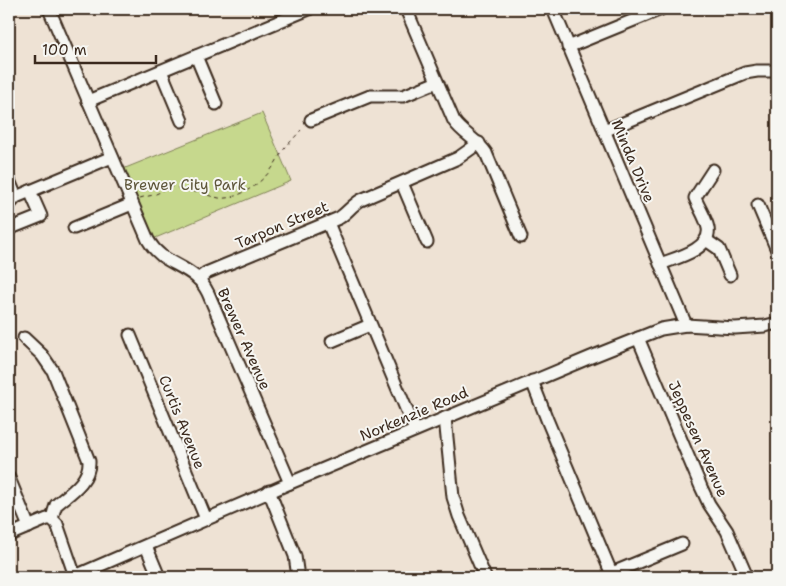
<svg xmlns="http://www.w3.org/2000/svg" width="786" height="586" viewBox="0 0 786 586" font-family="'Shantell Sans',sans-serif">
  <style>
    .green { fill: #c6d88d; stroke: #808156 }
    .lines { fill: none; stroke-linecap: round; stroke-linejoin: round }
    .minor-casing { stroke: #3b2a1e; stroke-width: 15 }
    .path { stroke: #3b2a1e; stroke-width: 1; stroke-dasharray: 4 4; stroke-linecap: butt }
    .minor { stroke: #f6f6f2; stroke-width: 11 }
    .labels { text-anchor: middle; dominant-baseline: central; stroke-width: 4; stroke-linejoin: round; paint-order: stroke }
    .street-label { font-size: 15px; fill: #3b2a1e; stroke: #f6f6f2 }
    .park-label { font-size: 15px; fill: #5e563a; stroke: #f6f6f2 }
  </style>
  <rect width="100%" height="100%" fill="#eee2d4"/>
  <filter id="ink" filterUnits="userSpaceOnUse"><feTurbulence type="fractalNoise" baseFrequency=".02" numOctaves="2"/><feDisplacementMap in="SourceGraphic" scale="10" xChannelSelector="R" yChannelSelector="G"/><feConvolveMatrix kernelMatrix="1 2 1 2 8 2 1 2 1" color-interpolation-filters="sRGB"/></filter>
  <g filter="url(#ink)">
    <path class="green" d="M262,113L291,181L153,239L123,169Z"/>
    <g class="lines">
      <defs>
        <g id="minor">
          <path d="M49,9L148,240C161,262 178,262 196,277C201,281 205,287 208,293L290,483"/>
          <path d="M406,9L454,121C463,134 478,140 486,153L521,237"/>
          <path d="M553,9L686,325"/>
          <path d="M568,47L661,9"/>
          <path d="M196,56L216,104"/>
          <path d="M161,71L182,121"/>
          <path d="M88,101L309,9"/>
          <path d="M311,120L370,96H403L437,82"/>
          <path d="M604,131L745,73L757,71H777"/>
          <path d="M9,180L16,197"/>
          <path d="M402,183L427,242"/>
          <path d="M9,205L16,197L112,157"/>
          <path d="M758,205L777,250"/>
          <path d="M9,222L11,228L41,216L30,191"/>
          <path d="M328,223L415,430"/>
          <path d="M74,228L132,204"/>
          <path d="M706,240L719,249L730,275"/>
          <path d="M660,264C676,258 712,249 708,228C706,218 699,208 695,198L696,196L713,170"/>
          <path d="M198,279L206,273L339,218C347,213 352,205 361,200L458,158L479,143"/>
          <path d="M130,335L206,519"/>
          <path d="M24,338L42,355L53,371L89,461C90,481 70,493 56,505L54,511L52,519"/>
          <path d="M638,338L701,487L709,504L727,531L747,577"/>
          <path d="M332,341L370,325"/>
          <path d="M532,381L548,422L613,577"/>
          <path d="M445,418L453,497L459,516L485,577"/>
          <path d="M9,478L29,527"/>
          <path d="M269,491L295,556L298,577"/>
          <path d="M9,535L47,519H52L57,524L75,576"/>
          <path d="M146,546L159,577"/>
          <path d="M612,573L682,544"/>
          <path d="M73,577L290,483L591,357L661,329L686,325L735,328L765,326L777,323"/>
        </g>
      </defs>
      <use href="#minor" class="minor-casing"/>
      <path class="path" d="M140,198C146,196 153,196 158,193C163,191 166,188 170,186L219,198C237,200 259,185 270,171C276,164 279,155 285,148C290,142 296,136 301,130"/>
      <use href="#minor" class="minor"/>
    </g>
  </g>
  <g class="labels">
    <g class="street-label">
      <text transform="translate(633 161) rotate(67)">Minda Drive</text>
      <text transform="translate(282 225) rotate(-23)">Tarpon Street</text>
      <text transform="translate(244 339) rotate(66)">Brewer Avenue</text>
      <text transform="translate(414 414) rotate(-23)">Norkenzie Road</text>
      <text transform="translate(182 422) rotate(68)">Curtis Avenue</text>
      <text transform="translate(698 439) rotate(66)">Jeppesen Avenue</text>
    </g>
    <g class="park-label">
      <text x="185" y="185">Brewer City Park</text>
    </g>
  </g>
  <rect width="786" height="586" fill="none" stroke="#f6f6f2" stroke-width="30"/>
  <rect x="15" y="15" width="756" height="556" fill="none" stroke="#3b2a1e" stroke-width="2" filter="url(#ink)"/>
  <path d="M35 55v8h121v-8" fill="none" stroke="#3b2a1e" stroke-width="2.5"/>
  <text x="42" y="55" font-size="15" fill="#3b2a1e" stroke="#f6f6f2" stroke-width="4" paint-order="stroke">100 m</text>
</svg>
